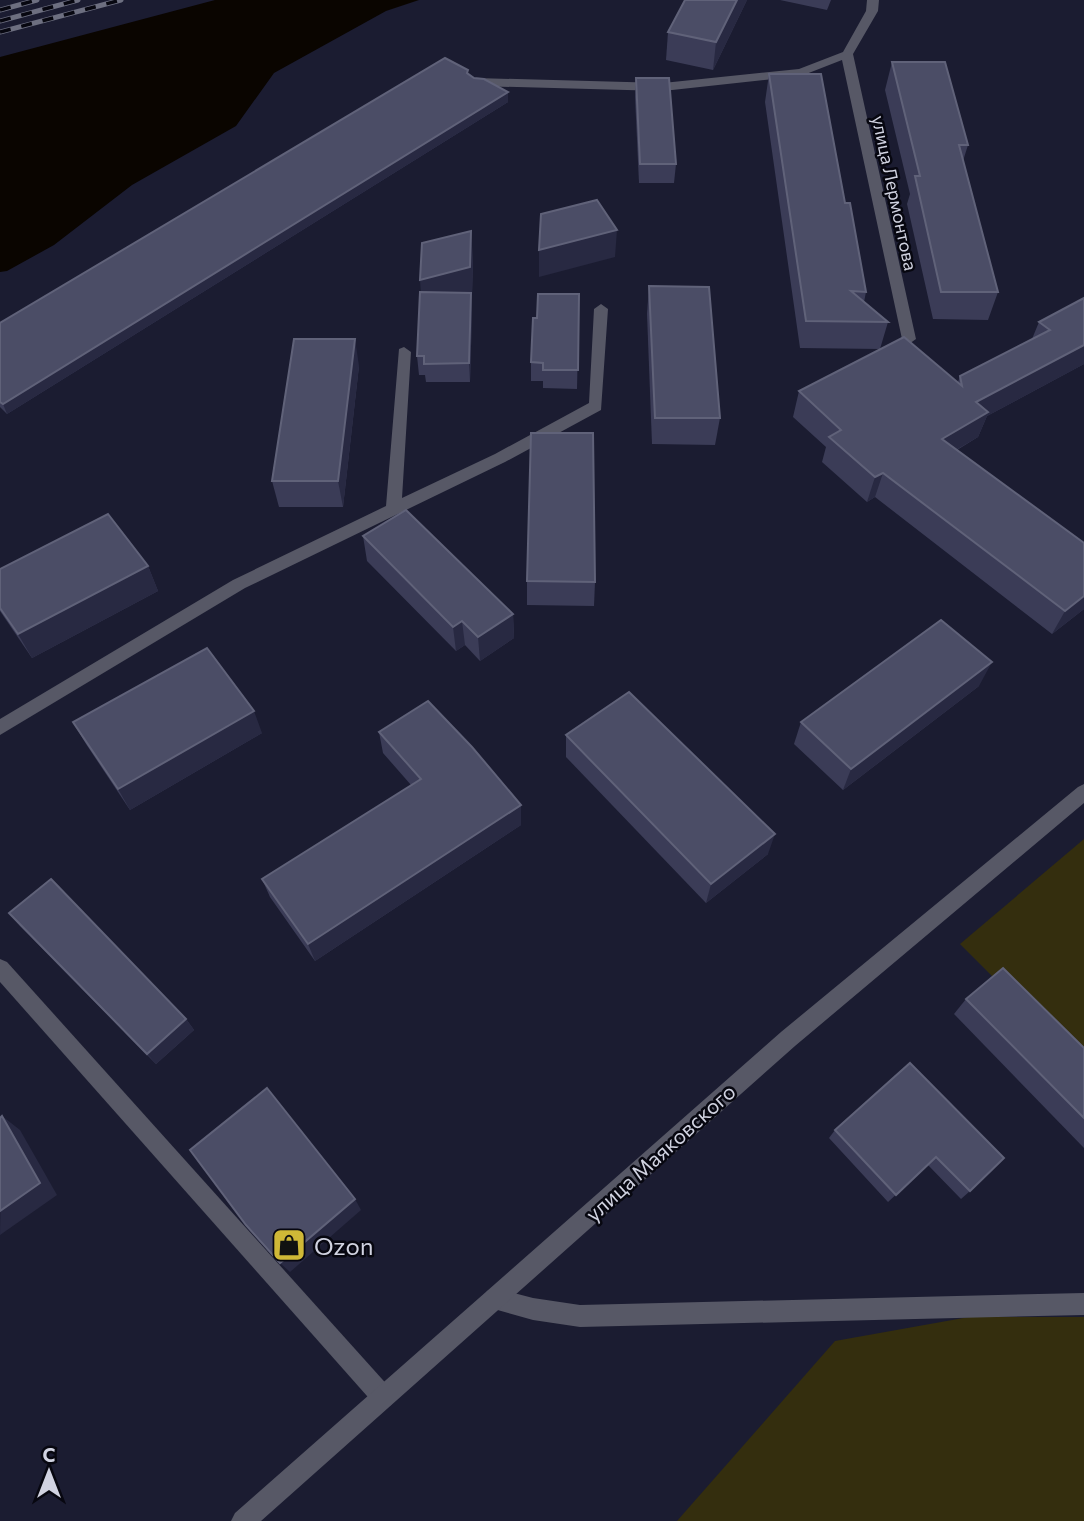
<svg xmlns="http://www.w3.org/2000/svg" width="1084" height="1521" viewBox="0 0 1084 1521" font-family="Commissioner,sans-serif">
  <style>
    .green { fill: #342e0e }
    .water { fill: #0a0500 }
    .lines { fill: none; stroke-linecap: round; stroke-linejoin: round }
    .service { fill: #575866; fill-rule: evenodd }
    .tertiary { fill: #575866; fill-rule: evenodd }
    .rail-casing { stroke: #6d6f80; stroke-width: 5 }
    .rail { stroke: #070710; stroke-width: 3.5; stroke-dasharray: 11; stroke-linecap: butt }
    .wall { fill: #3b3c57 }
    .shaded-wall { fill: #282942 }
    .building { fill: #4b4d66; stroke: #606279; stroke-width: 2 }
    .labels { text-anchor: middle; dominant-baseline: central; stroke-width: 5; stroke-linejoin: round; paint-order: stroke }
    .far-street-label { font-size: 18px; fill: #d1d3e1; stroke: #070710 }
    .street-label { font-size: 21px; fill: #d1d3e1; stroke: #070710 }
    .near-poi-label { font-size: 24px; fill: #d1d3e1; stroke: #070710; text-anchor: start }
  </style>
  <rect width="100%" height="100%" fill="#1b1c31"/>
  <g class="green">
    <path d="M1084,839V1068L960,944Z"/>
    <path d="M969,1317H1084V1521H677L835,1341Z"/>
  </g>
  <path class="water" d="M215,0H419L386,11L274,73L236,126L132,185L54,245L7,271L0,272V57Z"/>
  <g class="lines">
    <g class="service">
      <path d="M867,0H879L878,11L853,54L916,339L909,344L902,339L842,60L801,76L663,91L476,86L470,82L476,78L663,83L799,69L843,52L866,11Z"/>
      <path d="M601,304L608,309L601,410L505,462L245,588L0,735V719L233,580L386,506L399,349L404,347L411,352L402,498L495,454L589,403L594,309Z"/>
      <path d="M0,959L7,962L391,1389L394,1397L391,1405L383,1408L375,1405L0,982Z"/>
      <path d="M495,1288L533,1298L580,1305L1084,1293V1315L580,1327L533,1320L487,1307L484,1299L487,1291Z"/>
    </g>
    <path class="tertiary" d="M1084,784V803L795,1046L261,1521H231L235,1513L781,1032L1078,787Z"/>
    <defs>
      <g id="rail">
        <path d="M0,10L37,0"/>
        <path d="M0,21L78,0"/>
        <path d="M0,32L121,0"/>
      </g>
    </defs>
    <use href="#rail" class="rail-casing"/>
    <use href="#rail" class="rail"/>
  </g>
  <g class="wall">
    <path d="M747,0L713,70L666,60L668,32Z"/>
    <path d="M780,0H831L827,10Z"/>
    <path d="M892,62L968,145L963,161L998,292L988,320L933,319L907,204L910,194L885,90Z"/>
    <path d="M468,74L508,102L7,414L0,407V323Z"/>
    <path d="M769,74L845,203L866,292L864,302L888,322L880,349L800,348L765,102Z"/>
    <path d="M636,78L676,164L674,183H639L635,97Z"/>
    <path d="M473,258L472,295H471L472,312L470,382H426L425,375H419L417,356Z"/>
    <path d="M649,286L720,418L715,445L652,444L647,314Z"/>
    <path d="M579,294L577,389L543,388V381H531V362L537,318Z"/>
    <path d="M1084,298V364L987,416L978,437L957,450L1084,543V609L1052,634L875,497L867,502L822,462L826,447L793,417L799,391L958,382L960,376L1032,339L1039,322Z"/>
    <path d="M359,366L343,507H279L272,481Z"/>
    <path d="M363,536L513,614L514,638L480,661L465,645L456,651L367,561Z"/>
    <path d="M148,566L158,591L32,658L0,611V569Z"/>
    <path d="M527,581L595,582L594,606L527,605Z"/>
    <path d="M979,686L843,790L794,744L801,722Z"/>
    <path d="M73,722L262,733L130,810L86,744Z"/>
    <path d="M379,732L521,825L315,961L270,897L262,879L411,785L383,753Z"/>
    <path d="M566,735L768,854L706,903L566,757Z"/>
    <path d="M9,913L186,1019L194,1030L156,1064L20,926Z"/>
    <path d="M966,999L1084,1048V1148L954,1014Z"/>
    <path d="M910,1063L970,1191L961,1199L928,1165L888,1202L829,1138L835,1130Z"/>
  </g>
  <g class="shaded-wall">
    <path d="M737,0H747L713,70L716,42Z"/>
    <path d="M508,92V102L7,414L3,404Z"/>
    <path d="M617,230L615,257L539,277V250Z"/>
    <path d="M471,231L473,258L472,295H471L472,312L470,382L469,363L422,308L420,280Z"/>
    <path d="M355,339L359,366L343,507L338,481Z"/>
    <path d="M1084,345V364L987,416L978,437L932,464L942,439L976,402Z"/>
    <path d="M883,473L875,497L867,502L875,477Z"/>
    <path d="M148,566L158,591L32,658L18,634Z"/>
    <path d="M1084,596V609L1052,634L1065,611Z"/>
    <path d="M513,614L514,638L480,661L478,637Z"/>
    <path d="M462,621L465,645L456,651L453,627Z"/>
    <path d="M992,662L979,686L843,790L851,769Z"/>
    <path d="M254,711L262,733L130,810L118,789Z"/>
    <path d="M521,805V825L315,961L308,944Z"/>
    <path d="M775,834L768,854L706,903L711,884Z"/>
    <path d="M186,1019L194,1030L156,1064L147,1054Z"/>
    <path d="M2,1116L20,1130L57,1195L0,1235Z"/>
    <path d="M355,1199L361,1210L290,1272L280,1263Z"/>
  </g>
  <g class="building">
    <path d="M685,0H737L716,42L668,32Z"/>
    <path d="M445,58L468,70L467,73L474,78L484,79L508,92L3,404L0,402V323Z"/>
    <path d="M892,62H945L968,145H959L998,292H941L915,176H920Z"/>
    <path d="M769,74H821L845,203H850L866,292L851,291L888,322L806,321Z"/>
    <path d="M636,78H669L676,164H640Z"/>
    <path d="M597,200L617,230L539,250L541,214Z"/>
    <path d="M471,231L470,267L420,280L422,243Z"/>
    <path d="M649,286L709,287L720,418H655Z"/>
    <path d="M420,292L471,293L469,363L424,364V356H417Z"/>
    <path d="M538,294H579L578,370H543V363L531,362L533,318H537Z"/>
    <path d="M1084,298V345L976,402L988,412L942,439L1084,543V596L1065,611L883,473L875,477L829,437L841,430L799,391L904,337L962,386L960,376L1050,330L1039,322Z"/>
    <path d="M294,339H355L338,481H272Z"/>
    <path d="M531,433H593L595,582L527,581Z"/>
    <path d="M406,510L513,614L478,637L462,621L453,627L363,536Z"/>
    <path d="M108,514L148,566L18,634L0,608V569Z"/>
    <path d="M941,620L992,662L851,769L801,722Z"/>
    <path d="M207,648L254,711L118,789L73,722Z"/>
    <path d="M629,692L775,834L711,884L566,735Z"/>
    <path d="M428,701L472,747L521,805L308,944L262,879L421,779L379,732Z"/>
    <path d="M51,879L186,1019L147,1054L9,913Z"/>
    <path d="M1003,968L1084,1048V1118L966,999Z"/>
    <path d="M910,1063L1004,1158L970,1191L936,1157L896,1195L835,1130Z"/>
    <path d="M267,1088L355,1199L280,1263L246,1225L190,1150Z"/>
    <path d="M2,1116L40,1183L0,1211V1118Z"/>
  </g>
  <defs>
    <symbol id="shop-square" viewBox="-11 -11 22 22"><rect x="-9" y="-9" width="18" height="18" rx="4" fill="#cfb837" stroke="#070710"/><path d="M-5-2.5h2.3a2.7 3.5 0 0 1 5.4 0H5L5.5 6h-11ZM-1.5-2.5h3a1.5 2.3 0 0 0-3 0Z" fill="#111"/></symbol>
  </defs>
  <g fill-rule="evenodd">
    <use href="#shop-square" x="270" y="1226" width="38" height="38"/>
  </g>
  <g class="labels">
    <g class="far-street-label">
      <text transform="translate(895 193) rotate(78)">улица Лермонтова</text>
    </g>
    <g class="street-label">
      <text transform="translate(660 1152) rotate(-42)">улица Маяковского</text>
    </g>
    <g class="near-poi-label">
      <text x="314" y="1245">Ozon</text>
    </g>
  </g>
  <g transform="translate(49 1472)" stroke="#070710" stroke-width="5" paint-order="stroke">
  <path d="M0-5L12 26L0 18L-12 26Z" fill="#d1d3e1"/>
  <text y="-10" font-size="19" font-weight="bold" text-anchor="middle" fill="#d1d3e1">С</text>
  </g>
</svg>
